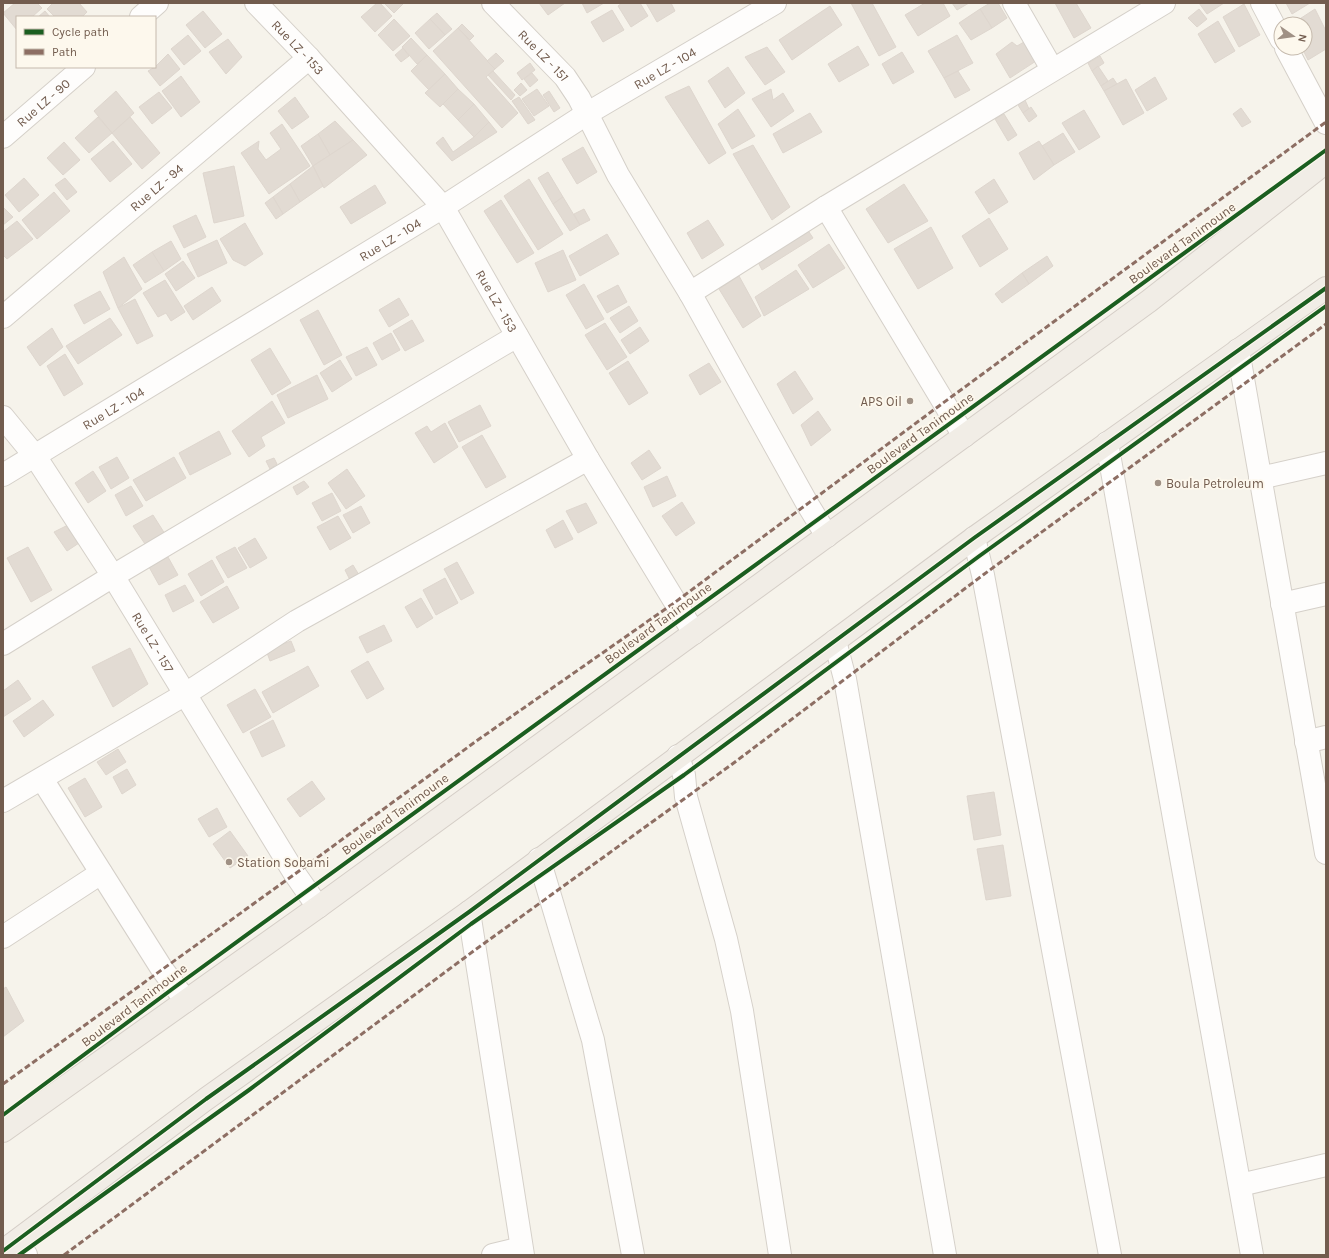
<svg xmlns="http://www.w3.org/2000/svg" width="1329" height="1258" viewBox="0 0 1329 1258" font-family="Karla,sans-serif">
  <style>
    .building { fill: #e2dbd3; stroke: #ded6ce }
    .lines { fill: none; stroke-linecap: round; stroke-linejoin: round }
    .minor-casing { stroke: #d5d0c9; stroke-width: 24 }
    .major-casing { stroke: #d5cec7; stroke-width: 24 }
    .minor { stroke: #fefdfc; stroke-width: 22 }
    .major { stroke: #f1ede6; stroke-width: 22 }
    .quiet { stroke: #8d6e63; stroke-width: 3; stroke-dasharray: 6 3; stroke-linecap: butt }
    .cycleway-casing { stroke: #fdf8ed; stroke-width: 6 }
    .cycleway { stroke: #1b5e20; stroke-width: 4 }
    .poi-dot { fill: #a09185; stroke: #fdf8ed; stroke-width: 1.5 }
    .labels { text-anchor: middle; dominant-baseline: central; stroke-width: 3.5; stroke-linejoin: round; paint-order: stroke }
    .street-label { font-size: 13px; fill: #725c4e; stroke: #fdf8ed }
    .poi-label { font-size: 13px; fill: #725c4e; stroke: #fdf8ed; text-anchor: start }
  </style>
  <rect width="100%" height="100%" fill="#f6f3eb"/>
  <g class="building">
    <path d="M15,3H37L42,8L32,17H17V30L3,13Z"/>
    <path d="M53,3H79L87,12L82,17H55L47,9Z"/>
    <path d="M377,3H380L392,16L375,32L361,17Z"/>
    <path d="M384,3H404L394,13Z"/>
    <path d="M539,3H565L548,15Z"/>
    <path d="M582,3H604L587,13Z"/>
    <path d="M622,3H640L648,16L631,27L618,6Z"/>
    <path d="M646,3H671L675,11L657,22Z"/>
    <path d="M851,3H872L896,47L879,56Z"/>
    <path d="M925,3H943L950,16L918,36L905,15Z"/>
    <path d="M952,3H969L957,10Z"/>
    <path d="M990,3H998L1007,18L992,28L980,9Z"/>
    <path d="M1055,3H1076L1091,28L1074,38Z"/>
    <path d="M1199,3H1224L1207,14Z"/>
    <path d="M1286,3H1310L1292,14Z"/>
    <path d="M1244,4L1260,35L1239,47L1223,17Z"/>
    <path d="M830,6L842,25L792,60L779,40Z"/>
    <path d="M980,9L992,28L971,40L959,23Z"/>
    <path d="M1199,9L1207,19L1197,27L1188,18Z"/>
    <path d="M1315,9L1326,31V49L1308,60L1302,48H1305V24H1292Z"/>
    <path d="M612,10L624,30L603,42L591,22Z"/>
    <path d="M45,11L50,17H38Z"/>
    <path d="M203,11L222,34L205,48L186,25Z"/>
    <path d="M437,13L452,29L445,35L430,19Z"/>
    <path d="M394,19L410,36L393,51L378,35Z"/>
    <path d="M430,19L445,35L429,49L415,33Z"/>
    <path d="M1218,21L1235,51L1215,63L1198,34Z"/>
    <path d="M462,24L474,36L470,40L458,28Z"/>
    <path d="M458,28L495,69L486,77L518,113L502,128L433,51Z"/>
    <path d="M188,35L201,51L184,65L171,49Z"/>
    <path d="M957,35L973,63L944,78L928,51Z"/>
    <path d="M411,38L427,55L417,64L402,47Z"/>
    <path d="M228,39L242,57L226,74L209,52Z"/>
    <path d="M1012,42L1017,46L1024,42L1036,61L1010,78L996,54Z"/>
    <path d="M858,46L869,65L839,82L828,64Z"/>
    <path d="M767,47L785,72L765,85L745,57Z"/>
    <path d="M403,48L409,56L401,62L395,55Z"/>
    <path d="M902,52L914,72L893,84L882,64Z"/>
    <path d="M496,53L504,61L495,69L487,61Z"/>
    <path d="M168,54L180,69L160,86L148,71L155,67Z"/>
    <path d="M427,55L445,74L429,90L411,71Z"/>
    <path d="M1100,56L1104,63L1092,71L1088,63Z"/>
    <path d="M530,63L535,70L522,80L517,73Z"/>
    <path d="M1098,66L1108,81L1101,86L1092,71Z"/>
    <path d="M728,67L745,93L725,108L708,81Z"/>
    <path d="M493,71L515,95L511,100L488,75Z"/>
    <path d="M958,71L970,90L955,98L944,78Z"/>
    <path d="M532,73L538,80L530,87L524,79Z"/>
    <path d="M445,74L458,89L440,107L425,93Z"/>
    <path d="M181,76L200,102L181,117L162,91Z"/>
    <path d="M1155,77L1167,99L1147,111L1135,90Z"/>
    <path d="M1113,78L1117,84L1104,91L1101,86Z"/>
    <path d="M1126,79L1144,113L1123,125L1104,91Z"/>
    <path d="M521,83L527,90L520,96L514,90Z"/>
    <path d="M689,86L726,153L709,164L665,97Z"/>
    <path d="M458,89L474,104L458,120L443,104Z"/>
    <path d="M537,89L549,106L534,116L522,99Z"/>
    <path d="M771,89L773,100L783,93L794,111L771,127L752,99Z"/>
    <path d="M116,91L134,113L112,133L94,111Z"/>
    <path d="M549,91L560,108L554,112L543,95Z"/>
    <path d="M159,92L172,108L152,124L139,107Z"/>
    <path d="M295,97L309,117L292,129L278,111Z"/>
    <path d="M519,97L535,120L528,124L512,101Z"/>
    <path d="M1025,100L1029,109L1023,113L1018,105Z"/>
    <path d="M474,104L489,122L474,137L458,120Z"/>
    <path d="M1031,107L1037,116L1029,122L1023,113Z"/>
    <path d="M1241,108L1251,122L1242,127L1233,114Z"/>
    <path d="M738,109L755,136L732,149L718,124Z"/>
    <path d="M1084,110L1100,137L1079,150L1062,123Z"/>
    <path d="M810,113L822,132L783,153L773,134Z"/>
    <path d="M1004,114L1017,135L1008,141L995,119Z"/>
    <path d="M98,117L112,133L89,153L75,138Z"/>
    <path d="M130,117L160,153L142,169L112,133Z"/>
    <path d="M335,121L353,140L330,155L318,134Z"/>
    <path d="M489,122L497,132L452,161L436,143L443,137L453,152L474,137Z"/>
    <path d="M282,124L310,166L269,194L241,153L259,141L258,149L266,160L281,149L270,133Z"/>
    <path d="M1063,133L1075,152L1054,165L1042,146Z"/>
    <path d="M318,134L330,155L313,166L301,146Z"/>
    <path d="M353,140L367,155L324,188L313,166Z"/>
    <path d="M113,141L132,164L110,182L91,159Z"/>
    <path d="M1039,141L1054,165L1034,180L1019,153Z"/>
    <path d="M64,142L80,160L63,175L47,158Z"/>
    <path d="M753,145L790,207L772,220L733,154Z"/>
    <path d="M583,147L597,172L577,184L562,159Z"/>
    <path d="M234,166L244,216L214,223L203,173Z"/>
    <path d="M313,166L323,186L300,202L290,184Z"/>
    <path d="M548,172L563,197L553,204L538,178Z"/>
    <path d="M24,178L39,195L19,212L5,195Z"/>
    <path d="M65,178L77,192L67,200L55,185Z"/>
    <path d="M529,179L563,234L538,250L504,196Z"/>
    <path d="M994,179L1008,202L989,214L975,192Z"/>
    <path d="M290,184L300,202L283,214L273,197Z"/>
    <path d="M904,184L928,221L888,243L866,209Z"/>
    <path d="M375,185L386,203L351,224L340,207Z"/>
    <path d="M54,192L70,211L37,239L22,220Z"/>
    <path d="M273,197L283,214L276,219L265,203Z"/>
    <path d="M563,197L580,225L570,231L553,204Z"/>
    <path d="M501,200L534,253L517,263L484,211Z"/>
    <path d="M3,207L13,217L3,225Z"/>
    <path d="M584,209L590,220L580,225L574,214Z"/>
    <path d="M196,215L206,237L184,248L173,226Z"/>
    <path d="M989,218L1008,249L980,267L962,236Z"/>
    <path d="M708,220L724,245L702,259L687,233Z"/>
    <path d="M17,221L33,239L7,259L3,255V232Z"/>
    <path d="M245,223L263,254L245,266L233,260L220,239Z"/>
    <path d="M931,227L953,268L918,289L894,249Z"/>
    <path d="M807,229L813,238L762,270L757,260Z"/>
    <path d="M607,234L619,254L580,276L569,256Z"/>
    <path d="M217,240L227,263L198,277L187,254Z"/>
    <path d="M171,241L181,259L164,271L152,252Z"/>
    <path d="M829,244L845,268L813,288L798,265Z"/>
    <path d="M563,250L576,280L548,292L535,263Z"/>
    <path d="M152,252L164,271L145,283L133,265Z"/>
    <path d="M1047,256L1053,266L1029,284L1022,273Z"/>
    <path d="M124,257L142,289L118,308L103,272Z"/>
    <path d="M183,261L195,278L176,291L165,274Z"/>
    <path d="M796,270L809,289L764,316L755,297Z"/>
    <path d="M1022,273L1029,284L1002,303L995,294Z"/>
    <path d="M739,276L761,316L743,328L719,289Z"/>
    <path d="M165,280L185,312L171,321L166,313L158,317L143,293Z"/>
    <path d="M584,284L604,319L586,329L566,295Z"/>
    <path d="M618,285L627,302L607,313L597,296Z"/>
    <path d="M212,287L221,301L193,320L184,306Z"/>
    <path d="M100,291L110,309L84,324L74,305Z"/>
    <path d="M399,298L409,315L389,327L379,310Z"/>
    <path d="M135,299L153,336L137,344L118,308Z"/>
    <path d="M629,306L638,321L620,333L610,318Z"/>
    <path d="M318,310L342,355L324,365L300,320Z"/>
    <path d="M110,318L122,335L78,364L66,346Z"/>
    <path d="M412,320L424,341L405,351L393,331Z"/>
    <path d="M605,323L627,357L607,370L585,335Z"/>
    <path d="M640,327L649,341L630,354L621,340Z"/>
    <path d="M52,328L63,347L40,366L27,347Z"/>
    <path d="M391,333L400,350L382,360L373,343Z"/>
    <path d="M367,347L377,365L356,376L346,357Z"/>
    <path d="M270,348L291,383L272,395L251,360Z"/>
    <path d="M65,354L83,384L64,396L47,366Z"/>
    <path d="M340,360L352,379L332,392L320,373Z"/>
    <path d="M628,361L648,393L629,405L609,373Z"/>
    <path d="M709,363L721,382L700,395L689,375Z"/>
    <path d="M795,371L813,399L793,414L777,384Z"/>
    <path d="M317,375L328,399L288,418L277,395Z"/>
    <path d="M272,401L285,423L261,437L265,446L249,457L232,431Z"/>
    <path d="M480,405L491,426L459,442L448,422Z"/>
    <path d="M818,411L831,430L811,446L801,425Z"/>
    <path d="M445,423L458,447L434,463L415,433L427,426L431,432Z"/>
    <path d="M219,431L231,454L190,475L179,453Z"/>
    <path d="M482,435L506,477L486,488L462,447Z"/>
    <path d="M649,450L661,468L642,480L631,463Z"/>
    <path d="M117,457L129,478L111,489L99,467Z"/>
    <path d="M174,457L186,478L146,501L133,480Z"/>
    <path d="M274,458L277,464L270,469L266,461Z"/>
    <path d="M347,469L365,496L346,509L328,483Z"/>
    <path d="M93,471L106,491L88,503L75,483Z"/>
    <path d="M667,476L676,496L653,507L644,487Z"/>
    <path d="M304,481L309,487L297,495L293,487Z"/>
    <path d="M131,486L143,506L126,516L115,495Z"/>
    <path d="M332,493L341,511L322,521L312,503Z"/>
    <path d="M682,502L695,523L676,536L662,516Z"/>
    <path d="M586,503L597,523L578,533L566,511Z"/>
    <path d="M361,506L370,523L353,533L343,515Z"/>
    <path d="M153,515L165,534L145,544L133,526Z"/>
    <path d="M338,516L351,538L330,550L317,527Z"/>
    <path d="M563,520L573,539L555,548L546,530Z"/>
    <path d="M66,526L79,543L67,551L54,532Z"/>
    <path d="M255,538L267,558L250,568L238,548Z"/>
    <path d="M28,547L52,590L31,602L7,558Z"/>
    <path d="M235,547L247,568L228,578L216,557Z"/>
    <path d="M168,557L178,575L159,585L149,567Z"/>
    <path d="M212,560L224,582L201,596L188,574Z"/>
    <path d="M457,562L474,593L461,600L444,569Z"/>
    <path d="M353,565L359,575L350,580L345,570Z"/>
    <path d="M445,578L458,603L436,615L423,590Z"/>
    <path d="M185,585L194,601L173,612L165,595Z"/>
    <path d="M227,586L239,608L213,623L200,602Z"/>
    <path d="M421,598L433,618L417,628L405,607Z"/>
    <path d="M384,625L392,641L367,653L359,637Z"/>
    <path d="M291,641L295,651L270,661L266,650Z"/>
    <path d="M130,648L148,684L113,707L92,667Z"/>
    <path d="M368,661L384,689L367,699L351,671Z"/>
    <path d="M308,666L319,686L273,713L262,692Z"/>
    <path d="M18,680L31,699L3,717V691Z"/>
    <path d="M255,689L271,717L243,733L227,705Z"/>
    <path d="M43,700L54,715L24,737L13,721Z"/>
    <path d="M273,720L285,746L262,757L250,732Z"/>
    <path d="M118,749L126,762L106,775L97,762Z"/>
    <path d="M127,769L136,785L122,794L113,777Z"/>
    <path d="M85,778L102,807L85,817L68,788Z"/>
    <path d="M312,781L325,799L300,817L287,799Z"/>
    <path d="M994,792L1001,835L974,840L967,796Z"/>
    <path d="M217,808L227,827L209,837L198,819Z"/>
    <path d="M230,831L248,856L230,868L213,844Z"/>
    <path d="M1003,845L1011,896L986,900L977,849Z"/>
    <path d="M6,987L24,1021L3,1037V989Z"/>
  </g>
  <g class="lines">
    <defs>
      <g id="minor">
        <path id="s1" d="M256,3L309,58L443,207L588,459L694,633"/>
        <path id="s2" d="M493,3L565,77L579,98L618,175L690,293L808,505L827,536"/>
        <path d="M1014,3L1052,69"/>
        <path d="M1262,3L1281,39"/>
        <path d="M141,17L157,3"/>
        <path d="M1286,48L1326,123"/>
        <path id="s3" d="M3,137L84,67"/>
        <path d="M826,207L964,436"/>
        <path d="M690,293L826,207L1164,3"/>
        <path id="s4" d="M3,317L309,58"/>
        <path d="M1238,350L1326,853"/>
        <path id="s5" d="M3,417L35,456L113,576L295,874L318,907"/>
        <path d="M1107,443L1252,1255"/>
        <path id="s6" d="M3,475L443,207L588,113L775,3"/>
        <path d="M1260,478L1326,463"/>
        <path d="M974,538L983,575L1110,1255"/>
        <path d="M1282,604L1326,594"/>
        <path d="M835,641L845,679L945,1255"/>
        <path d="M3,644L113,576L517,336"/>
        <path d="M1306,742L1326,737"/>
        <path d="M678,756L684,775L686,797L726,939L742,1011L780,1255"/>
        <path d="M42,779L162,969L186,1001"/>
        <path d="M3,801L184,695L297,621L588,459"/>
        <path d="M539,859L593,1040L633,1255"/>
        <path d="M469,912L523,1255"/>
        <path d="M3,937L101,873"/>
        <path d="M1240,1185L1326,1165"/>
        <path d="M13,1244L26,1255"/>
        <path d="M493,1255L521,1248"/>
      </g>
      <g id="major">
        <path d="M3,1131L318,907L1149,301L1326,162"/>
        <path d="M3,1251L206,1099L469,912L974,538L1326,288"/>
      </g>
    </defs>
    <use href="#minor" class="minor-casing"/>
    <use href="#major" class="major-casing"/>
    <use href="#minor" class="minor"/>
    <use href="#major" class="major"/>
    <g class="quiet">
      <path d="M3,1084L295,874L475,742L674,603L943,403L1326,122"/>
      <path d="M64,1255L475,950L731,765L983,575L1326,324"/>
    </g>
    <defs>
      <g id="cycleway">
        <path d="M3,1115L175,987L1326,150"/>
        <path d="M3,1251L206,1099L469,912L974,538L1326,288"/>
        <path d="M19,1255L249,1090L471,924L684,775L978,557L1326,306"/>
      </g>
    </defs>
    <use href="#cycleway" class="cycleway-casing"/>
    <use href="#cycleway" class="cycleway"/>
  </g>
  <g class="poi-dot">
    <circle cx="910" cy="401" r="4"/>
    <circle cx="1158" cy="483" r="4"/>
    <circle cx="229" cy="862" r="4"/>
  </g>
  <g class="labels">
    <g class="street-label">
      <text stroke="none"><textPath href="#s1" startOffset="61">Rue LZ - 153</textPath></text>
      <text stroke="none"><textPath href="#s2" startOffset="73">Rue LZ - 151</textPath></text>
      <text stroke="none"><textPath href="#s6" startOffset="777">Rue LZ - 104</textPath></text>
      <text stroke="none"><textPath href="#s3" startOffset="53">Rue LZ - 90</textPath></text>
      <text stroke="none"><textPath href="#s4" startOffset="201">Rue LZ - 94</textPath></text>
      <text stroke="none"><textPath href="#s6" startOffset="453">Rue LZ - 104</textPath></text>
      <text transform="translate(1182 243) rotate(-36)">Boulevard Tanimoune</text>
      <text stroke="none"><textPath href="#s1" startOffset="385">Rue LZ - 153</textPath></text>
      <text stroke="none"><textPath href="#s6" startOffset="129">Rue LZ - 104</textPath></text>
      <text transform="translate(920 433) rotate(-36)">Boulevard Tanimoune</text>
      <text transform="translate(658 623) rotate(-36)">Boulevard Tanimoune</text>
      <text stroke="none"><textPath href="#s5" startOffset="271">Rue LZ - 157</textPath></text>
      <text transform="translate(395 814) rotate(-36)">Boulevard Tanimoune</text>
      <text transform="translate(134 1005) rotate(-37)">Boulevard Tanimoune</text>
    </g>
    <g class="poi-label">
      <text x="902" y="401" text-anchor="end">APS Oil</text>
      <text x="1166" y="483">Boula Petroleum</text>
      <text x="237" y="862">Station Sobami</text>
    </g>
  </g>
  <rect width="1329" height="1258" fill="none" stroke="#725c4e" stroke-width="8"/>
  <rect x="16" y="16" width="140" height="52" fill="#fdf8ed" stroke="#c5baad"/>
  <rect x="24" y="29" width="20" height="6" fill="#1b5e20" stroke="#c5baad"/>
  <text x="52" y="36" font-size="12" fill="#725c4e">Cycle path</text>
  <rect x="24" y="49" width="20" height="6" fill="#8d6e63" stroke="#c5baad"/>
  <text x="52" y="56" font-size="12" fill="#725c4e">Path</text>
  <g transform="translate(1293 36) rotate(103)"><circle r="19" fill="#fdf8ed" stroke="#c5baad"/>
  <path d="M0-3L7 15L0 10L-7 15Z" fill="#a09185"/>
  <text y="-6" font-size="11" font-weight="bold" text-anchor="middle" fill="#725c4e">N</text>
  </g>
</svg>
